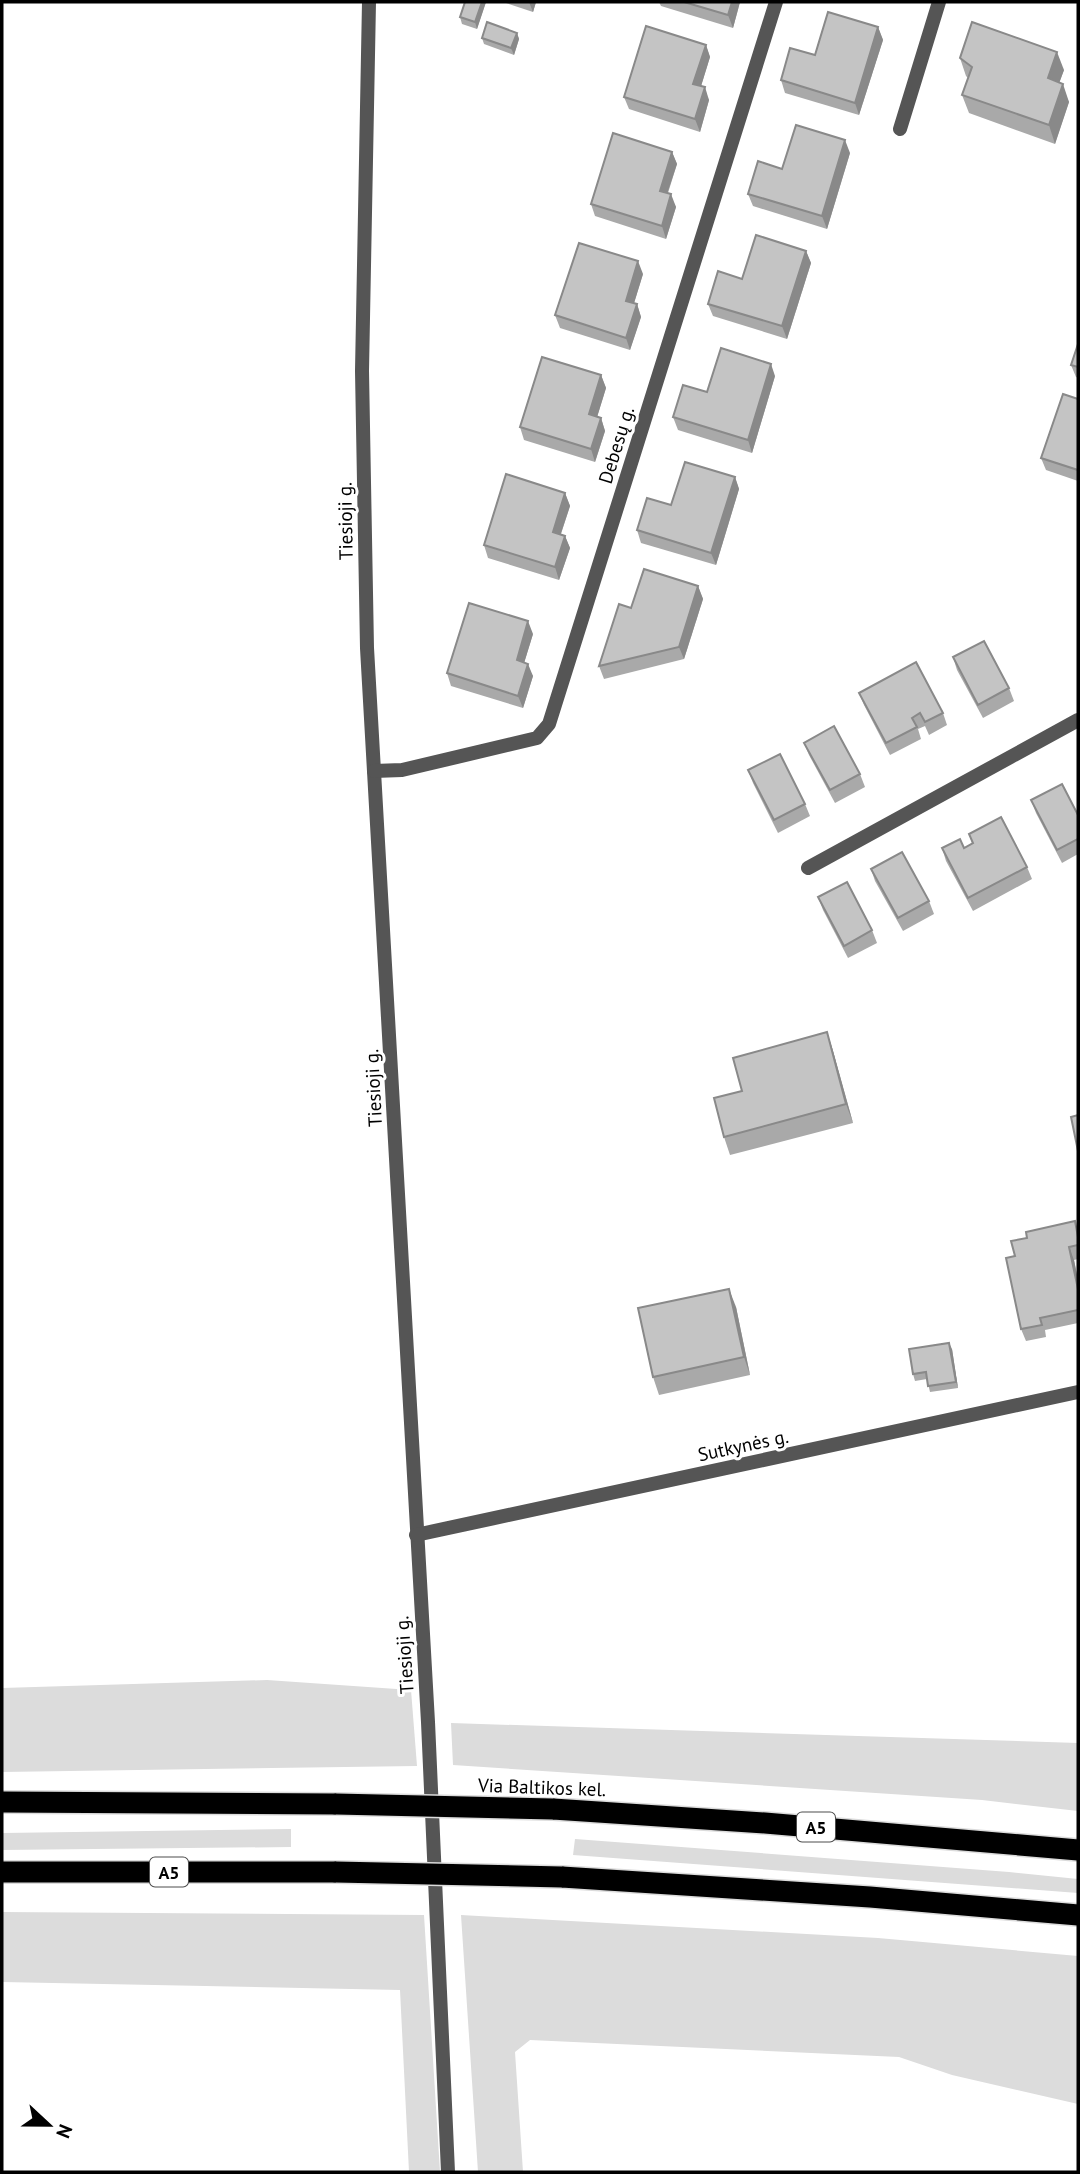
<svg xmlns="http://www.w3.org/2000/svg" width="1080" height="2174" viewBox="0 0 1080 2174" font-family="'PT Sans',sans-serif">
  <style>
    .green { fill: #dcdcdc }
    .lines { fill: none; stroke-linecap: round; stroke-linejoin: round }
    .highway-casing { stroke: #dbdbdb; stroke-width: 24 }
    .street { stroke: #555; stroke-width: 14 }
    .highway { stroke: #000; stroke-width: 21 }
    .highway-bridge-casing { stroke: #dbdbdb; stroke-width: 24; stroke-linecap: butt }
    .highway-bridge { stroke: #000; stroke-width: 21 }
    .wall { fill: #a9a9a9 }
    .shaded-wall { fill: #898989 }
    .building { fill: #c4c4c4; stroke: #898989; stroke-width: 2 }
    .labels { text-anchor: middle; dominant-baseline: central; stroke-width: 6; stroke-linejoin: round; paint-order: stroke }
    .shield { fill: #fff; stroke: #4c4c4c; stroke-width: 2 }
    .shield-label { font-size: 18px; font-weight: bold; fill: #000 }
    .street-label { font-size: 19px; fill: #000; stroke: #fff }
  </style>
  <rect width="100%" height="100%" fill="#fff"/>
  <g class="green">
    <path d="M267,1680L411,1690L417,1766L2,1772V1688Z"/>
    <path d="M451,1723L1078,1743V1811L982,1800L453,1765Z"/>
    <path d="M291,1829V1847L2,1850V1833Z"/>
    <path d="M575,1839L1009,1872L1078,1879V1893L573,1855Z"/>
    <path d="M2,1912L424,1915L440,2172H409L400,1990L2,1982Z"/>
    <path d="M461,1915L878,1938L1078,1956V2104L952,2075L899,2057L530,2040L515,2052L523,2172H478Z"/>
  </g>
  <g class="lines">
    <defs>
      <g id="highway">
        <path d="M2,1802L336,1804"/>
        <path d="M553,1809L765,1823L1078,1850"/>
        <path d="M2,1872H336"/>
        <path d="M562,1877L870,1897L1078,1915"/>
      </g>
    </defs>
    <use href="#highway" class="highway-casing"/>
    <g class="street">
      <path d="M369,2L362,371L367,648L428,1722L448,2172"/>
      <path d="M900,129L939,2"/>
      <path d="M374,771L402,770L537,738L549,724L776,2"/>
      <path d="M808,868L1078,720"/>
      <path d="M416,1535L1078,1392"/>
    </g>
    <use href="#highway" class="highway"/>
    <defs>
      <g id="highway-bridge">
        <path d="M336,1804L553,1809"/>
        <path d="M336,1872L562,1877"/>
      </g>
    </defs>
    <use href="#highway-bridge" class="highway-bridge-casing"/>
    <use href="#highway-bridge" class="highway-bridge"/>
  </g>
  <g class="wall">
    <path d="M465,2H486L477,29L462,24L460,17Z"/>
    <path d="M503,2H536L533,12Z"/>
    <path d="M659,2H740L733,28L661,6Z"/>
    <path d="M878,27L883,40L859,115L785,93L781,80L815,55Z"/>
    <path d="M517,33L519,39L514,55L484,44L482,38Z"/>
    <path d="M706,45L710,57L701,86L709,100L700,132L629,109L624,97Z"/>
    <path d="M960,58L1064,70L1059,83L1069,102L1055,144L969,113L962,95L968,78L966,76Z"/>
    <path d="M672,152L677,164L668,193L676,207L666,239L595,216L591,204Z"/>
    <path d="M850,153L827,229L753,206L748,194L782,169Z"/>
    <path d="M806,251L811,263L787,339L713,316L708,304L742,279Z"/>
    <path d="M643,274L634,303L637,304L641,317L630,350L560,328L555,315Z"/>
    <path d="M1078,344V378L1076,377L1071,365Z"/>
    <path d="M601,375L606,388L597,417L601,418L605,431L595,462L524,440L520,427Z"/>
    <path d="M775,376L752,453L678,430L673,417L707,392Z"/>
    <path d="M1078,399V481L1046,470L1041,458Z"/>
    <path d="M735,477L739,489L716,565L641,543L637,530L671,505Z"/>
    <path d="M565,493L570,506L561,534L565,536L570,548L559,580L488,558L484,545Z"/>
    <path d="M698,586L703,599L684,659L604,679L599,666Z"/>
    <path d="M533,634L524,663L533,676L523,708L451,686L447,673Z"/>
    <path d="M953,657L1009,688L1014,701L983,718L957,670Z"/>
    <path d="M859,693L943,713L947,725L929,735L925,726L918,729L921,739L890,755L864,705Z"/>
    <path d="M804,743L860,774L865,787L835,803L809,755Z"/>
    <path d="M748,770L805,804L810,816L778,833L753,783Z"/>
    <path d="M1031,800L1078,815V854L1062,863L1036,813Z"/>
    <path d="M969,834L1027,867L1032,879L973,911L946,861L942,848H964L972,843Z"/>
    <path d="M871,869L929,901L934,914L903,931L875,881Z"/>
    <path d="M818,897L872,930L877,943L848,958L823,910Z"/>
    <path d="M827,1032L833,1051L853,1123L730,1155L724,1137L742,1091Z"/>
    <path d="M1078,1230V1259L1074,1260L1078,1280V1323L1045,1330L1046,1337L1026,1341L1021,1329Z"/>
    <path d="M736,1307L750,1375L659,1395L653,1377Z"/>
    <path d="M952,1349L958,1388L930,1392L927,1379L915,1381L913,1374Z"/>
  </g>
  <g class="shaded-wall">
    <path d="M482,2H486L477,29L475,22Z"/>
    <path d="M529,2H536L533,12Z"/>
    <path d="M732,2H740L733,28L728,15Z"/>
    <path d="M878,27L883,40L859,115L855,103Z"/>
    <path d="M517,33L519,39L514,55L511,48Z"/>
    <path d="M706,45L710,57L698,96L693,84Z"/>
    <path d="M1057,52L1064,70L1054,97L1048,78Z"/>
    <path d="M1063,84L1069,102L1055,144L1049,125Z"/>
    <path d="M705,87L709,100L700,132L695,119Z"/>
    <path d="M845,140L850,153L827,229L822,216Z"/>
    <path d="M672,152L677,164L664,203L660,191Z"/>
    <path d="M671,194L676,207L666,239L662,226Z"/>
    <path d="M806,251L811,263L787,339L782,326Z"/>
    <path d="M638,261L643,274L631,313L626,301Z"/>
    <path d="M637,304L641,317L630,350L626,338Z"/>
    <path d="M771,364L775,376L752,453L748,440Z"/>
    <path d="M601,375L606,388L594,427L589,414Z"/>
    <path d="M601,418L605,431L595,462L591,449Z"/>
    <path d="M735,477L739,489L716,565L711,553Z"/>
    <path d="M565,493L570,506L557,545L553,532Z"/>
    <path d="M565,536L570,548L559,580L555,567Z"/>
    <path d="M698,586L703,599L684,659L679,647Z"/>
    <path d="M528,621L533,634L521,673L517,660Z"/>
    <path d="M528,664L533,676L523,708L518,696Z"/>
    <path d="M827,1032L833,1051L853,1123L846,1104Z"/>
    <path d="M1069,1247L1074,1260L1078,1280V1289Z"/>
    <path d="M729,1289L736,1307L750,1375L744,1357Z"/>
    <path d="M949,1343L952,1349L958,1388L956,1382Z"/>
  </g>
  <g class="building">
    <path d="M465,2H482L475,22L460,17Z"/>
    <path d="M684,2H732L728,15Z"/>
    <path d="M828,12L878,27L855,103L781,80L790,48L815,55Z"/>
    <path d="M487,22L517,33L511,48L482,38Z"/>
    <path d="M972,22L1057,52L1048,78L1063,84L1049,125L962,95L972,67L960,58Z"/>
    <path d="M646,26L706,45L693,84L705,87L695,119L624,97Z"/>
    <path d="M796,125L845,140L822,216L748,194L758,161L782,169Z"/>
    <path d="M613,133L672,152L660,191L671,194L662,226L591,204Z"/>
    <path d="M756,235L806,251L782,326L708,304L718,271L742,279Z"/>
    <path d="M579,243L638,261L626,301L637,304L626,338L555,315Z"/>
    <path d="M1078,344V367L1071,365Z"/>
    <path d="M721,348L771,364L748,440L673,417L683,385L707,392Z"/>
    <path d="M542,357L601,375L589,414L601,418L591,449L520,427Z"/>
    <path d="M1063,394L1078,399V470L1041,458Z"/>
    <path d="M685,462L735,477L711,553L637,530L647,498L671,505Z"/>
    <path d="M506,474L565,493L553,532L565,536L555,567L484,545Z"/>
    <path d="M644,569L698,586L679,647L599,666L619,604L631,608Z"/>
    <path d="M469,603L528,621L517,660L528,664L518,696L447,673Z"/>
    <path d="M984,641L1009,688L978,705L953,657Z"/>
    <path d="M916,662L943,713L925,722L920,713L912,718L917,727L886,743L859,693Z"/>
    <path d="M834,726L860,774L830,790L804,743Z"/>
    <path d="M780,754L805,804L774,820L748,770Z"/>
    <path d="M1062,784L1078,815V839L1057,850L1031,800Z"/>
    <path d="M1001,817L1027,867L968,898L942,848L960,839L964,848L973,843L969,834Z"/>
    <path d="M902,852L929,901L898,918L871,869Z"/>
    <path d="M847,882L872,930L844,946L818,897Z"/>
    <path d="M827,1032L846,1104L724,1137L714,1098L742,1091L733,1058Z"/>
    <path d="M1078,1115V1151L1071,1117Z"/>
    <path d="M1075,1221L1078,1237V1245L1069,1247L1078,1289V1310L1040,1318L1042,1325L1021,1329L1006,1258L1015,1256L1011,1241L1027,1238L1026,1232Z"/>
    <path d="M729,1289L744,1357L653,1377L638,1308Z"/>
    <path d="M949,1343L956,1382L928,1386L926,1372L913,1374L909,1349Z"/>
  </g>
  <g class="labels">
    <g class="shield">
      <rect x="797" y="1812.5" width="38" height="29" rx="5"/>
      <rect x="150" y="1857.5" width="38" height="29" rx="5"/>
    </g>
    <g class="shield-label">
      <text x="816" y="1827">A5</text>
      <text x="169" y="1872">A5</text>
    </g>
    <g class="street-label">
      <text transform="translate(616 445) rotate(-73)">Debesų g.</text>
      <text transform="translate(345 521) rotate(-91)">Tiesioji g.</text>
      <text transform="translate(373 1088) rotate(-93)">Tiesioji g.</text>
      <text transform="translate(743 1445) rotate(-12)">Sutkynės g.</text>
      <text transform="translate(404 1655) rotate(-94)">Tiesioji g.</text>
      <text transform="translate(542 1787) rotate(2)">Via Baltikos kel.</text>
    </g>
  </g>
  <rect width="1080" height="2174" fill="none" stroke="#000000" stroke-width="7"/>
  <g transform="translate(49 2125) rotate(112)" stroke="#ffffff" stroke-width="5" paint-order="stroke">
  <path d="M0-5L12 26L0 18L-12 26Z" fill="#000000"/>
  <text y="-10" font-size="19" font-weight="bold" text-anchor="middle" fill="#000000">N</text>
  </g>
</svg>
